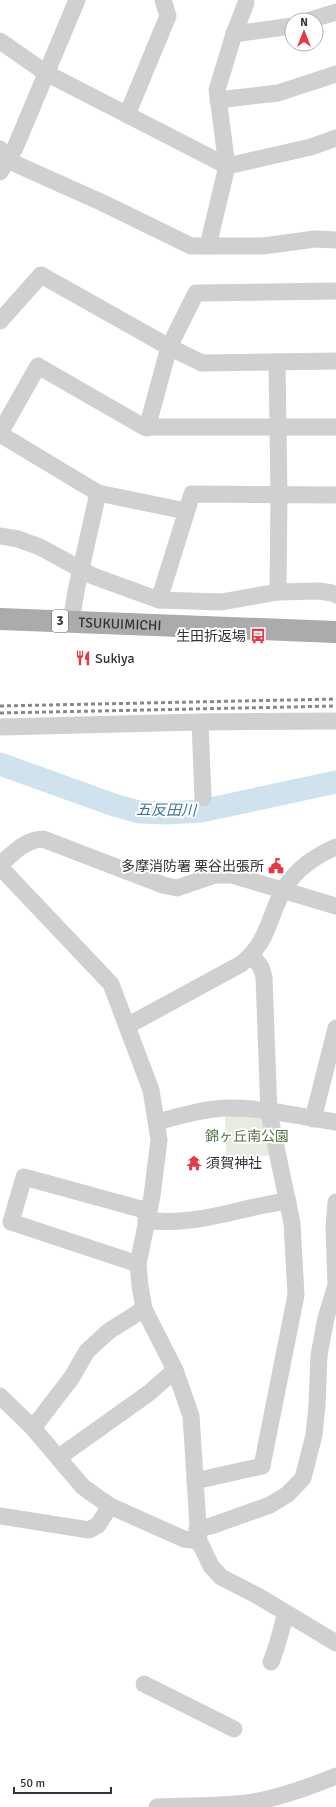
<svg xmlns="http://www.w3.org/2000/svg" width="336" height="1807" viewBox="0 0 336 1807" font-family="Signika,'Noto Sans JP',sans-serif">
  <style>
    .green { fill: #e6ecdf }
    .lines { fill: none; stroke-linecap: round; stroke-linejoin: round }
    .river { stroke: #cfe2ee; stroke-width: 23 }
    .minor { stroke: #d0d0d0; stroke-width: 17 }
    .major { stroke: #ababab; stroke-width: 22 }
    .rail { stroke: #888; stroke-width: 3; stroke-dasharray: 4 3; stroke-linecap: butt }
    .labels { text-anchor: middle; dominant-baseline: central; stroke-width: 4; stroke-linejoin: round; paint-order: stroke }
    .shield { fill: #fff; stroke: #707070; stroke-width: 1 }
    .shield-label { font-size: 13px; font-weight: bold; fill: #333 }
    .street-label { font-size: 14px; fill: #333; stroke: #fff }
    .poi-label { font-size: 14px; fill: #333; stroke: #fff; text-anchor: end }
    .park-label { font-size: 14px; fill: #56703f; stroke: #fff }
    .water-label { font-size: 15px; font-style: italic; fill: #3f7597; stroke: #fff }
  </style>
  <rect width="100%" height="100%" fill="#fff"/>
  <path class="green" d="M225,1113L259,1116L265,1121L272,1155L226,1160Z"/>
  <g class="lines">
    <path class="river" d="M0,764L114,805L139,812L166,813L201,811L336,782"/>
    <g class="minor">
      <path d="M310,20L336,12"/>
      <path d="M234,34L292,26"/>
      <path d="M0,41L46,73L227,166L311,147L336,138"/>
      <path d="M218,100L278,93L336,74"/>
      <path d="M127,115L168,16L163,0"/>
      <path d="M0,149L8,159L18,165L103,203L191,246H263L315,239L336,240"/>
      <path d="M0,172L15,148L77,0"/>
      <path d="M208,246L227,166L217,90L234,34L246,3"/>
      <path d="M0,321L41,275L169,347L202,363L336,361"/>
      <path d="M277,362L279,495L278,592"/>
      <path d="M147,428L169,347L196,293L336,291"/>
      <path d="M0,433L38,366L144,427H336"/>
      <path d="M0,434L98,493L186,511"/>
      <path d="M0,536L18,539L40,547L93,576L159,600L221,602L278,592L319,591L332,593L336,595"/>
      <path d="M159,600L192,494L336,495"/>
      <path d="M71,622L76,591L98,493"/>
      <path d="M200,722L203,798"/>
      <path d="M0,727L200,722L336,721"/>
      <path d="M0,865C13,853 24,840 43,839L163,885L177,888L215,875H232L336,906"/>
      <path d="M0,867L111,984L151,1090L159,1140L152,1196L138,1264L140,1286L144,1309L175,1370L191,1416L199,1541L211,1566L221,1577L258,1596L336,1643"/>
      <path d="M127,1026L241,964C269,942 268,917 284,889C297,868 314,857 336,847"/>
      <path d="M313,1119L336,1028"/>
      <path d="M157,1122C180,1116 203,1109 226,1108C260,1107 302,1117 336,1122"/>
      <path d="M146,1220C197,1227 239,1207 288,1201"/>
      <path d="M138,1264L11,1222L24,1177L148,1211"/>
      <path d="M0,1396L33,1428L83,1487L110,1506L184,1539L199,1541"/>
      <path d="M33,1428L72,1377L87,1351L109,1331L144,1309"/>
      <path d="M59,1457L149,1393L175,1370"/>
      <path d="M195,1481L262,1466L296,1295L292,1223L269,1113L264,977L261,967L252,956"/>
      <path d="M0,1516L89,1530L98,1525L110,1506"/>
      <path d="M197,1529L211,1526L270,1505L288,1494L303,1478L314,1435L317,1405L319,1355L326,1318L336,1285L334,1228L336,1202"/>
      <path d="M271,1662C278,1646 281,1629 286,1613"/>
      <path d="M144,1684L234,1729"/>
      <path d="M157,1807C187,1805 216,1807 246,1803C277,1799 307,1788 336,1776"/>
    </g>
    <path class="major" id="s1" d="M0,619L336,632"/>
    <g class="rail">
      <path d="M0,706L336,699"/>
      <path d="M0,713L336,706"/>
    </g>
  </g>
  <defs>
    <symbol id="bus-bare" viewBox="-9 -9 18 18"><path d="M-5-6H5V4H4V6H2V4H-2V6H-4V4H-5ZM-3.5-4V0h7V-4ZM-3.5 1.2v1.5H-2V1.2ZM2 1.2v1.5H3.5V1.2Z" fill="#e63946" stroke="#fff" stroke-width="2.5" paint-order="stroke"/></symbol>
    <symbol id="restaurant-bare" viewBox="-9 -9 18 18"><path d="M-5-6h1v4h1v-4h1v4h1v-4h1v5L-1.5 .5V6h-2V.5L-5-1ZM5-6V6H3V1.5H1.5Q1.5-4 5-6Z" fill="#e63946" stroke="#fff" stroke-width="2.5" paint-order="stroke"/></symbol>
    <symbol id="civic-bare" viewBox="-9 -9 18 18"><path d="M-.6-6.5H3V-4.5H.6V-3L4-1V1h2V6H-6V1h2V-1L-.6-3ZM-1.2 2.5V6h2.4V2.5Z" fill="#e63946" stroke="#fff" stroke-width="2.5" paint-order="stroke"/></symbol>
    <symbol id="temple-bare" viewBox="-9 -9 18 18"><path d="M0-6L5-2H3V0L6.5 2.5H4V6H1.5V3h-3V6H-4V2.5H-6.5L-3 0V-2H-5Z" fill="#e63946" stroke="#fff" stroke-width="2.5" paint-order="stroke"/></symbol>
  </defs>
  <g fill-rule="evenodd">
    <use href="#bus-bare" x="247" y="625" width="22" height="22"/>
    <use href="#restaurant-bare" x="72" y="647" width="22" height="22"/>
    <use href="#civic-bare" x="265" y="855" width="22" height="22"/>
    <use href="#temple-bare" x="183" y="1152" width="22" height="22"/>
  </g>
  <g class="labels">
    <rect class="shield" x="52" y="610" width="16" height="22" rx="3"/>
    <g class="shield-label">
      <text x="60" y="621">3</text>
    </g>
    <g class="street-label">
      <text stroke="none"><textPath href="#s1" startOffset="120">TSUKUIMICHI</textPath></text>
    </g>
    <g class="poi-label">
      <text x="246" y="636">生田折返場</text>
      <text x="95" y="658" text-anchor="start">Sukiya</text>
      <text x="264" y="866">多摩消防署 栗谷出張所</text>
      <text x="206" y="1163" text-anchor="start">須賀神社</text>
    </g>
    <g class="park-label">
      <text x="247" y="1136">錦ヶ丘南公園</text>
    </g>
    <g class="water-label">
      <text transform="translate(166 810) rotate(1)">五反田川</text>
    </g>
  </g>
  <g transform="translate(304 32)"><circle r="19" fill="#ffffff" stroke="#adadad"/>
  <path d="M0-3L7 15L0 10L-7 15Z" fill="#e63946"/>
  <text y="-6" font-size="11" font-weight="bold" text-anchor="middle" fill="#333333">N</text>
  </g>
  <path d="M14 1787v6h97v-6" fill="none" stroke="#333333" stroke-width="2"/>
  <text x="20" y="1787" font-size="12" fill="#333333" stroke="#ffffff" stroke-width="3" paint-order="stroke">50 m</text>
</svg>
